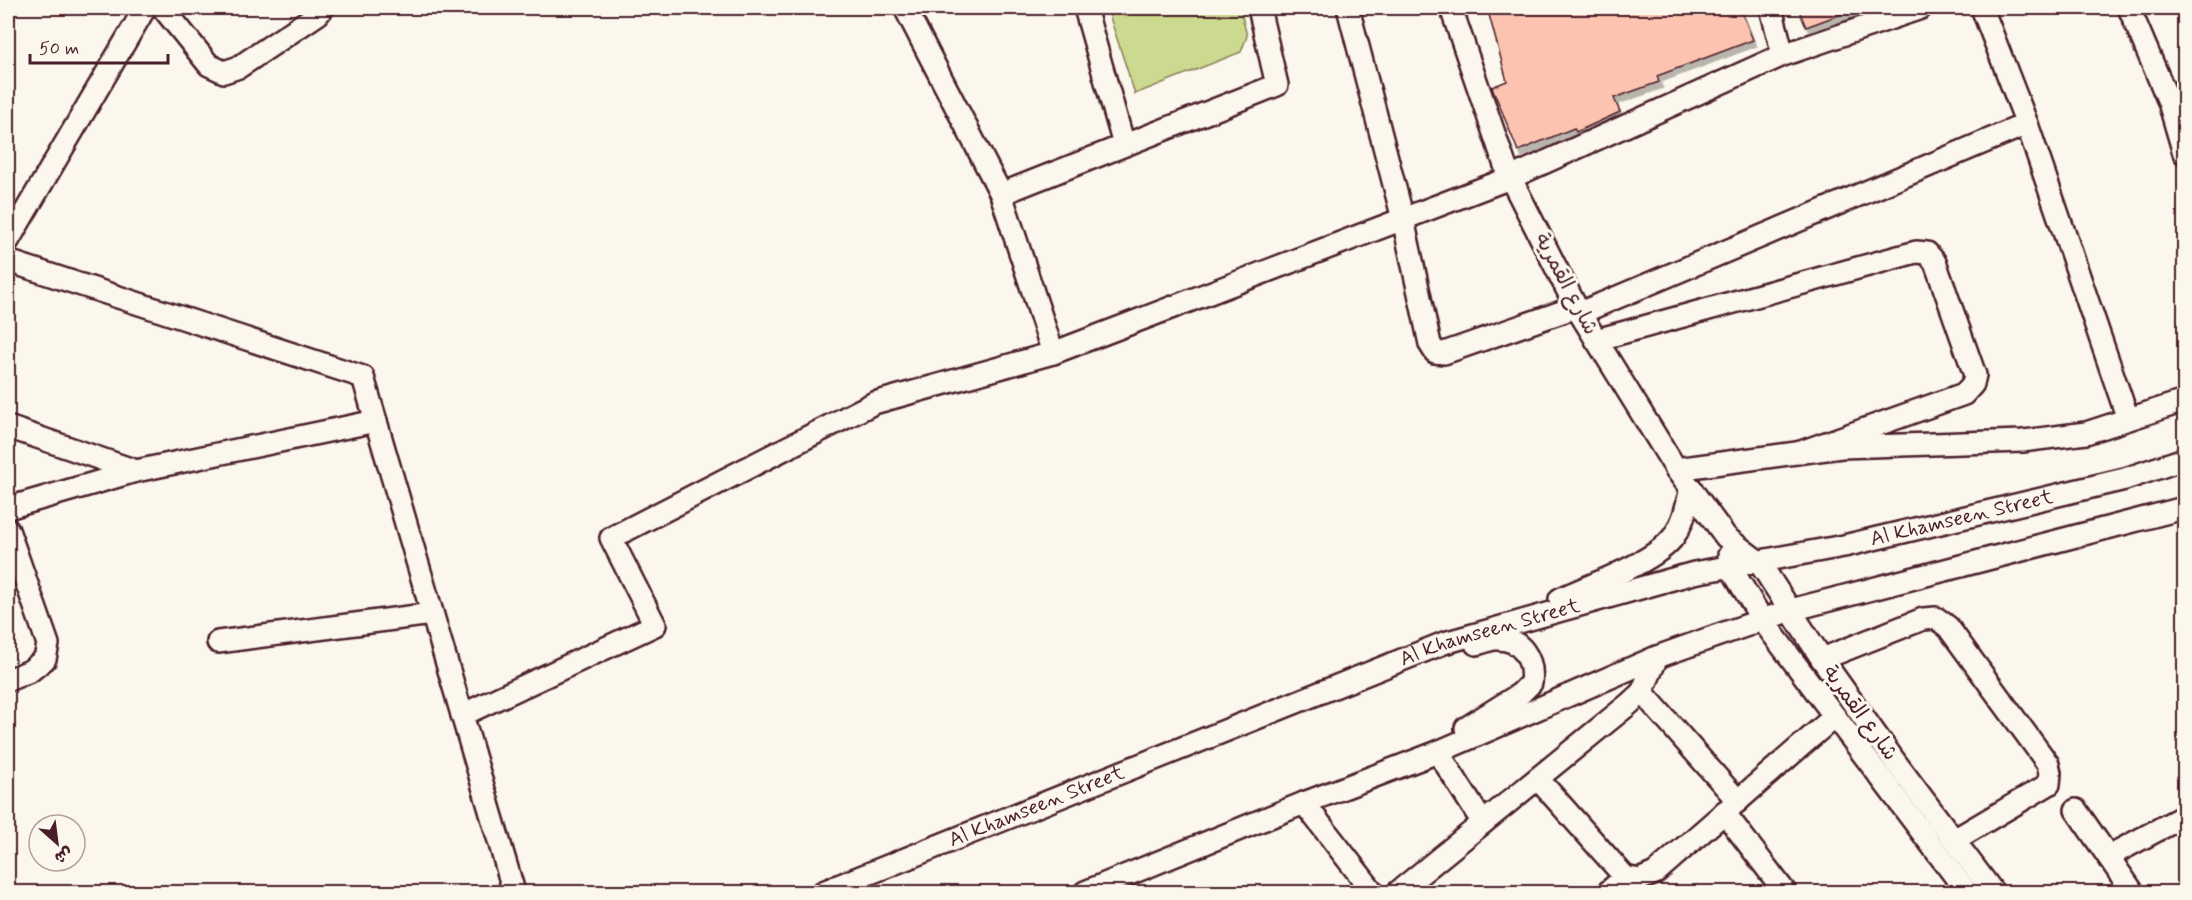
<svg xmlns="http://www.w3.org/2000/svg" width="2192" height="900" viewBox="0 0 2192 900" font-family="Mynerve,'Playpen Sans Arabic',sans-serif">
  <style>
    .green { fill: #cbda8e; stroke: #8a7c5c; stroke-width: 1.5 }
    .building { fill: #fcc4b0; stroke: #4a1f2b; stroke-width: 1.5; filter: url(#shadow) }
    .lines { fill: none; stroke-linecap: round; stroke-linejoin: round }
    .minor-casing { stroke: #4a1f2b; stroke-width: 26 }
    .minor { stroke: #fbf7ec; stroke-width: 21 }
    .labels { text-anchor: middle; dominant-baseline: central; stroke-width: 6; stroke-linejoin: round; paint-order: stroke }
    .street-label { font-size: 21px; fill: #4a1f2b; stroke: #fbf7ec }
  </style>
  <defs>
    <filter id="shadow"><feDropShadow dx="3.5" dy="6" stdDeviation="0" flood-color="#0004"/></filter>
  </defs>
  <rect width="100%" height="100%" fill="#fbf7ec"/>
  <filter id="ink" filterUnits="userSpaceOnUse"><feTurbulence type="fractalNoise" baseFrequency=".0167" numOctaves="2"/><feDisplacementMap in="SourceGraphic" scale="12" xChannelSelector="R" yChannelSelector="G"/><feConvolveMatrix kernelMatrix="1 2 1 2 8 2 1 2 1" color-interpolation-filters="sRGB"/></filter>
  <g filter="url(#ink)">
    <path class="green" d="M1107,8H1240L1247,36L1241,52L1135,94Z"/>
    <g class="building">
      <path d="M1501,8H1740L1753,40L1657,76L1659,82L1614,98L1620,112L1576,132L1574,128L1518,151L1492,87L1507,81L1488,11Z"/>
      <path d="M1798,8H1855V9L1806,27Z"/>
    </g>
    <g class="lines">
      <defs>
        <g id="minor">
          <path d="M163,8L209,65L224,72L239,67L318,14L323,8"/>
          <path d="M905,8L1001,194L1053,353"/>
          <path d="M1085,8L1124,145"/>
          <path d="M1348,8L1403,219L1430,344L1435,352L1444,353L1576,307"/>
          <path d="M1451,8L1507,171L1576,307L1676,469L1726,537L1759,562L1822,659L1896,763L1993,892"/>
          <path d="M1771,8L1783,55"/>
          <path d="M1982,8L2027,124L2128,419"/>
          <path d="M2129,8L2169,102L2184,153"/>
          <path d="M1001,194L1277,85L1259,8"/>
          <path d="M8,241L145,8"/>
          <path d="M8,261L363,377L514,892"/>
          <path d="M1580,313L2027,124"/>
          <path d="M1596,340L1916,252L1927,253L1935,262L1975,375L1973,384L1964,394L1801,452"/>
          <path d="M8,427L136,471"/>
          <path d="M1676,469L1841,447L2023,441L2086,433L2184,401"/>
          <path d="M8,508L136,471L376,421"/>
          <path d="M8,530L48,644L45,659L30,671L8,680"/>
          <path d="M1729,555L1731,568L1763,621L1967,892"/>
          <path d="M1560,599C1590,585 1656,562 1674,536C1684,522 1687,505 1691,488"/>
          <path d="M218,642L432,614"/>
          <path d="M1822,659L1923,619L1936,618L1948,627L2048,764L2050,773L2049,784L1954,840"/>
          <path d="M1642,692L1738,801"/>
          <path d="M462,715L655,625L611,538L874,403L1053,353L1510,178L1783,55L1921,8"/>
          <path d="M1466,728L1520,694L1531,683C1534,660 1522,637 1494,639C1488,640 1482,643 1476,644"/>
          <path d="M1438,752L1483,823"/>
          <path d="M1538,779L1625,877L1639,880L1655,873L1834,717"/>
          <path d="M1304,803L1373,892"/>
          <path d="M2076,810L2132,891L2129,892"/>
          <path d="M1724,812L1785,892"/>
          <path d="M2109,856L2184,816"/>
          <path id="s1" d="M823,892L1444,643L1694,573L1844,546L2125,479L2184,459"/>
          <path d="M1085,892L1304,803L1438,752L1657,657L1713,637L1791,610L2184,508"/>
          <path d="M1398,892L1629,704L1642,692L1657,657"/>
          <path d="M1608,892L1625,877"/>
        </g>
      </defs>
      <use href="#minor" class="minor-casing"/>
      <use href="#minor" class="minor"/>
    </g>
  </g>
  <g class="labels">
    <g class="street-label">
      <text transform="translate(1566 284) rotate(62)">شارع القمرية</text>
      <text stroke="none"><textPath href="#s1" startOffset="1202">Al Khamseen Street</textPath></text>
      <text stroke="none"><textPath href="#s1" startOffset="716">Al Khamseen Street</textPath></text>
      <text transform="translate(1860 713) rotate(54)">شارع القمرية</text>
      <text stroke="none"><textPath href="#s1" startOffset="230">Al Khamseen Street</textPath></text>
    </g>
  </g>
  <rect width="2192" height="900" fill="none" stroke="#fbf7ec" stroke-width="30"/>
  <rect x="15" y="15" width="2162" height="870" fill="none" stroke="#4a1f2b" stroke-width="2" filter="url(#ink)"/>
  <g transform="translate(57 843) rotate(152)"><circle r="28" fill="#fbf7ec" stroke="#b4a19f" stroke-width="1.5"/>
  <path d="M0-4.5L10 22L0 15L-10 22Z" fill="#4a1f2b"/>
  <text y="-9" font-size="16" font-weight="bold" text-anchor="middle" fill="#4a1f2b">ش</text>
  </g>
  <path d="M30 54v9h138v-9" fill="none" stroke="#4a1f2b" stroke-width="3"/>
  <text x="39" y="54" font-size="18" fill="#4a1f2b" stroke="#fbf7ec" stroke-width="4.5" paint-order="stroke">50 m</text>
</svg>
